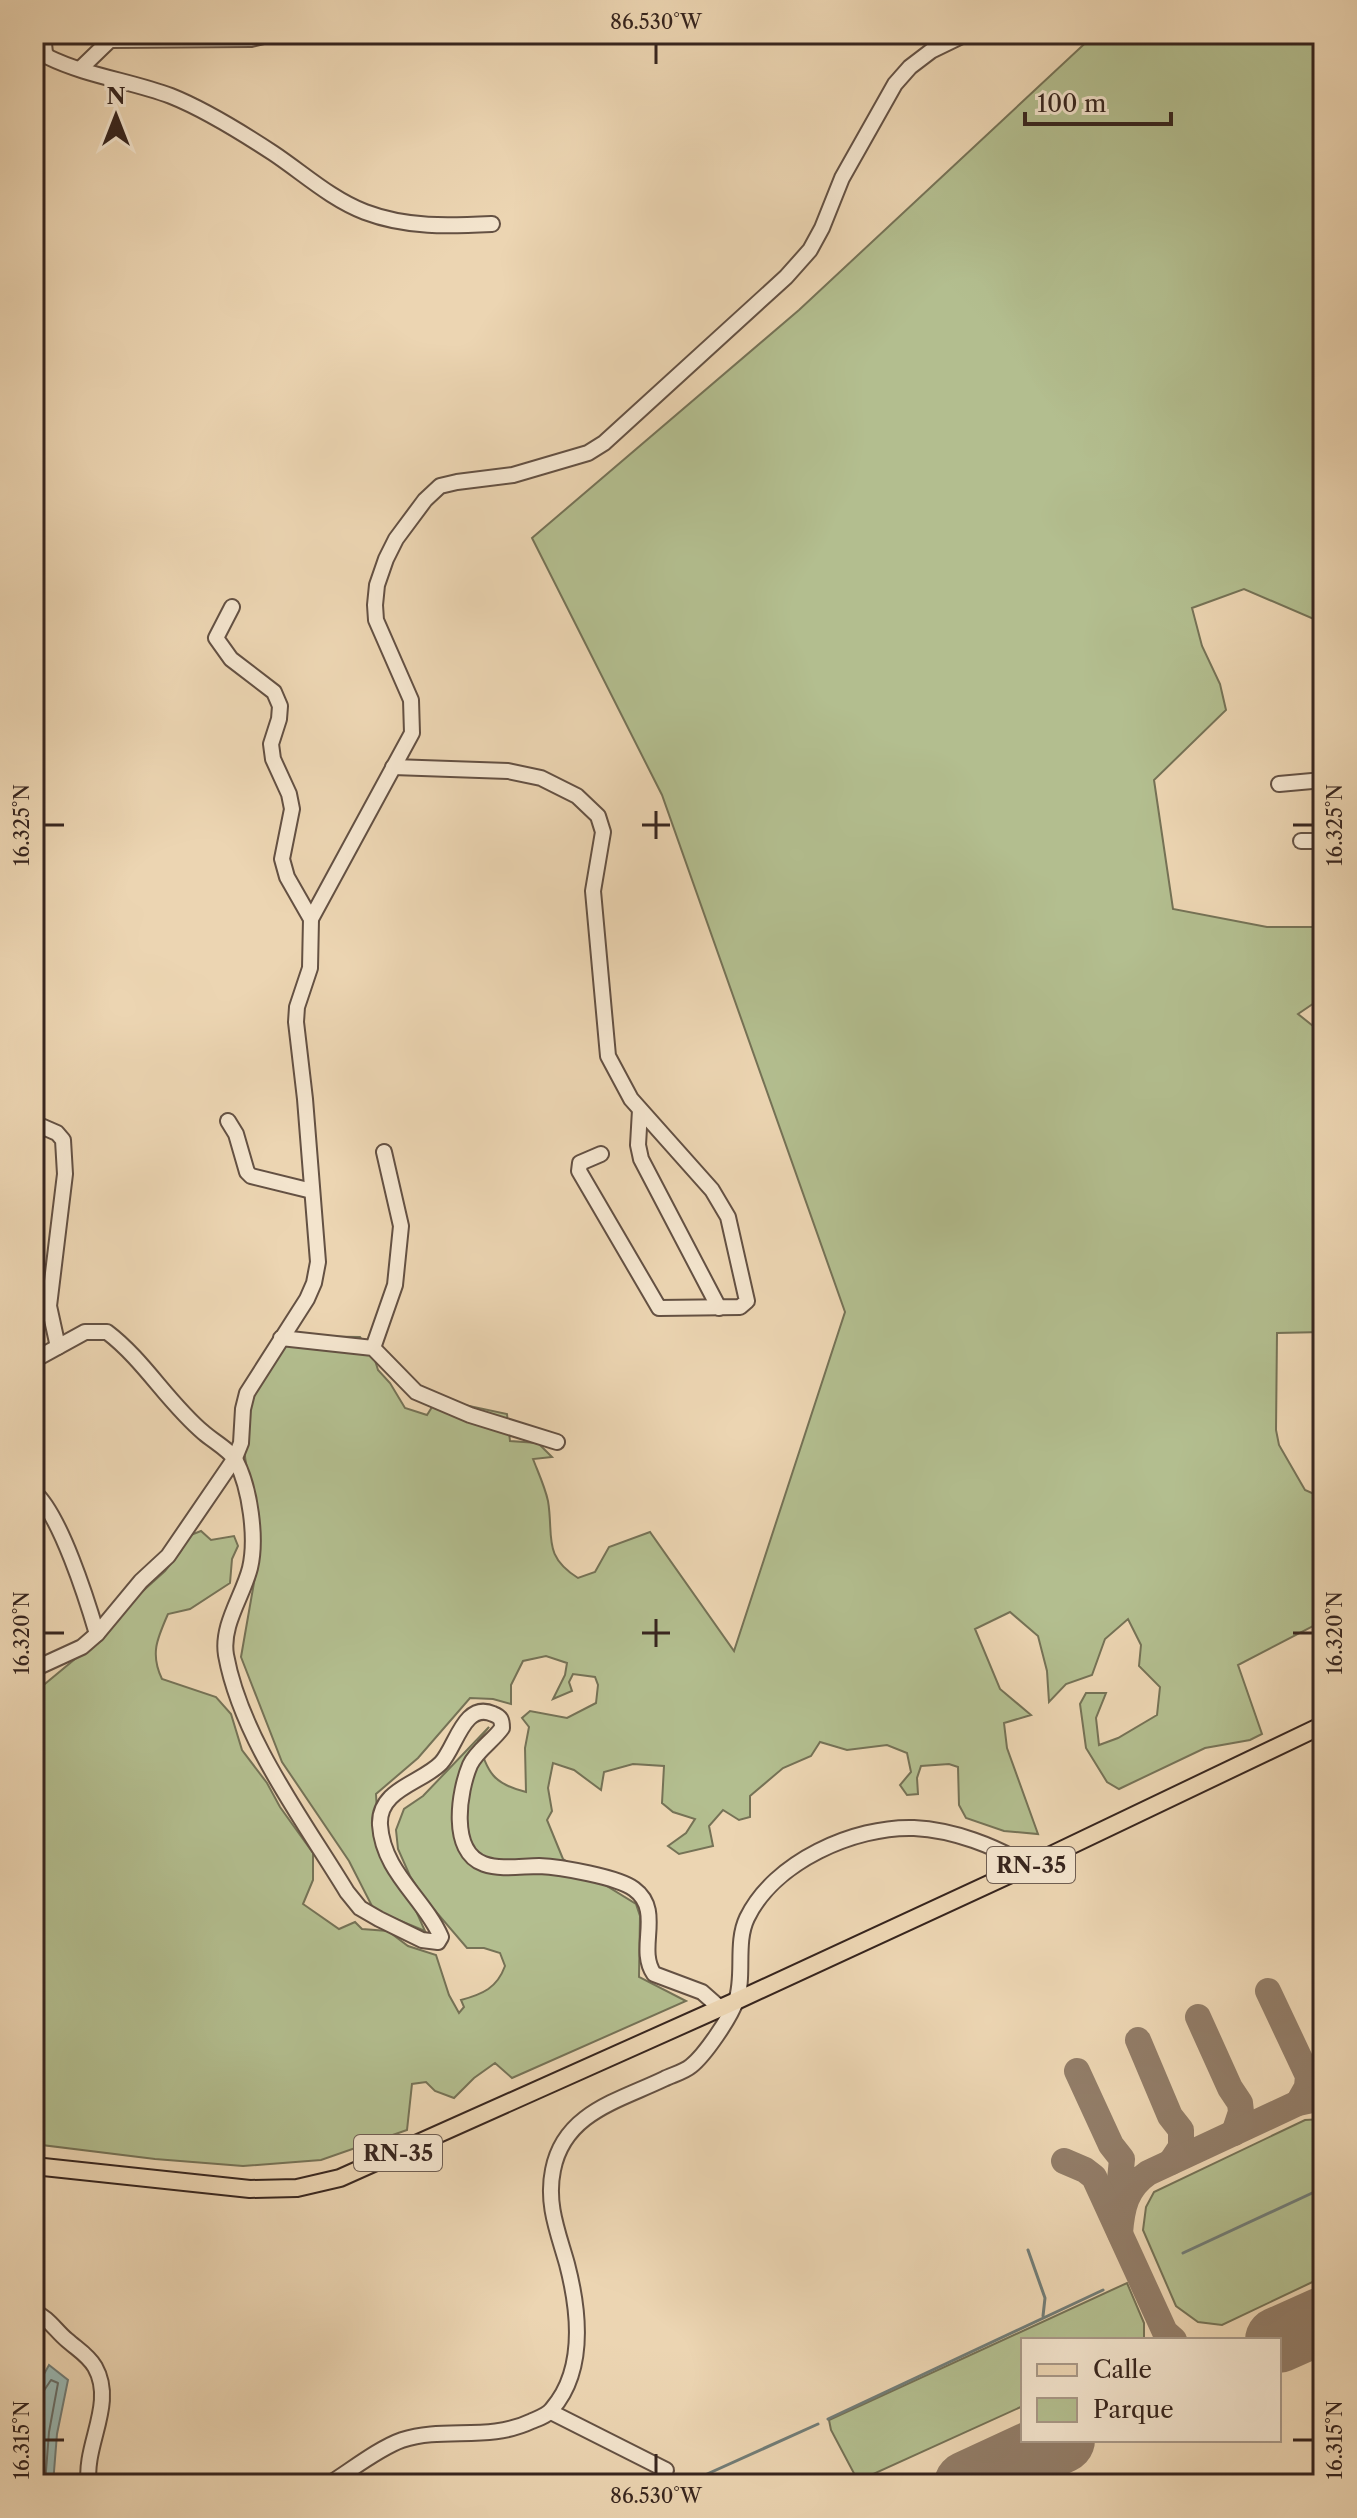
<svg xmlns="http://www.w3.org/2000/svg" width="1357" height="2518" viewBox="0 0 1357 2518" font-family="'Libre Caslon Text',serif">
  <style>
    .green { fill: #b3be8f; stroke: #757256; stroke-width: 2 }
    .water { fill: #9ab8b3; stroke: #727d77; stroke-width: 2 }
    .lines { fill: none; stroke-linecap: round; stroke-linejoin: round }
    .shore { stroke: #686e68; stroke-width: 2 }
    .stream { stroke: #727d77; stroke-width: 3 }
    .taxiway { stroke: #927d68; stroke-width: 26 }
    .runway { stroke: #927d68; stroke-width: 66 }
    .minor-casing { stroke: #645143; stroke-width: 18 }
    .major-casing { stroke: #37251e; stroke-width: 20 }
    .minor { stroke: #f3e4cd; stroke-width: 14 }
    .major { stroke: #ecd5b2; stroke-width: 16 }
    .ticks { fill: none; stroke: #37251e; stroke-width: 3 }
    .labels { text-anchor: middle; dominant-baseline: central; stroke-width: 6; stroke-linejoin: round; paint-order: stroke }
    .shield { fill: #f3e4cd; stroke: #6f5e52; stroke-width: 2 }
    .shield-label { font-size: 22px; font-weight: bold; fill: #37251e }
    .neatline { fill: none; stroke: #37251e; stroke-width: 3 }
    .ticks-label { font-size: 20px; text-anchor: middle; fill: #37251e }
  </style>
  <rect width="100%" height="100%" fill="#ecd5b2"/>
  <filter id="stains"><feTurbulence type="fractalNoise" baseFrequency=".0025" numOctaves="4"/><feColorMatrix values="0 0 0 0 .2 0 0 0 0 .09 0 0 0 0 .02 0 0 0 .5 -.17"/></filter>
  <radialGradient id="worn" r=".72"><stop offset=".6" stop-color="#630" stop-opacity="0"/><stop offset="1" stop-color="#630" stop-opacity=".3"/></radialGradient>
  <g class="green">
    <path d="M1095,34H1323V623L1244,589L1192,608L1202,646L1220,684L1226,710L1154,780L1173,909L1267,927H1323V997L1298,1014L1323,1034V1332L1277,1333L1276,1430L1279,1445L1305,1490L1323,1498V1621L1238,1665L1262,1734L1250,1740L1205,1748L1119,1789L1107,1782L1086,1748L1080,1704L1086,1693H1106L1096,1718L1099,1745L1118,1738L1157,1715L1160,1687L1139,1666L1141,1645L1128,1619L1105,1639L1092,1675L1066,1684L1049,1702L1047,1671L1038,1636L1010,1612L975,1629L1000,1689L1031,1715L1004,1723L1007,1748L1038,1834L1004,1831L966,1818L959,1805L958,1767L949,1764L921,1766L917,1778L918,1794L907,1795L900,1785L911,1772L907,1753L887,1745L847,1750L820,1742L811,1756L783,1768L750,1796V1817L739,1820L723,1810L709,1826L713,1846L679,1854L668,1846L686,1833L695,1819L673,1812L662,1803L664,1766L633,1764L604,1772L601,1790L574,1770L553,1763L548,1788L552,1811L547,1820L563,1859L636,1904L640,1916L639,1977L686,2001L512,2078L495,2063L474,2078L454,2098L435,2091L426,2082L412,2084L407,2130L321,2160L243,2166L155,2159L34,2144V1693L87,1649L103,1627L165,1571L181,1551L188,1536L201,1531L211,1540L234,1536L238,1546L232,1559L230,1583L190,1609L168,1614C157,1639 150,1654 162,1679L216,1697L231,1714L242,1750L267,1783L280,1807L313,1853V1880L303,1904L339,1929L355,1922L362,1929L388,1931L408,1946L436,1955L449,1995L459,2013L464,2007L461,2000C483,1994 497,1988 505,1966L500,1953L484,1948H467L425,1899L410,1876L398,1849L396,1830L404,1809L423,1796L489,1727L478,1741C488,1773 493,1784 526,1792L525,1748L529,1727L522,1718L530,1711L567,1718L596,1703L598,1685L595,1677L573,1674L569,1682L572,1691L553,1699L565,1675L567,1663L546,1656L523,1661L511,1685V1704L493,1699L470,1698L418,1758L376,1794L379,1847L413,1904L425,1931L374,1910L349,1861L282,1762L241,1657L259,1554L243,1443L249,1407L263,1378L291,1336L360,1337L374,1357L378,1370L390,1383L405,1408L427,1415L437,1399L507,1414L510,1441L538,1443L552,1457L533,1459C538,1472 545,1487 548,1501C554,1537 542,1555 578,1578L595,1572L609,1547L650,1532L734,1651L845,1312L662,795L532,538L799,310Z"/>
    <path d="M1323,2119V2277L1222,2325L1198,2322L1176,2306L1143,2230L1146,2207L1154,2192L1305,2120Z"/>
    <path d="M1127,2283L1144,2323V2340H1023V2406L858,2481L831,2430L829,2420Z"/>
  </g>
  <path class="water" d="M49,2365L68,2380L57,2434L53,2484H34V2392Z"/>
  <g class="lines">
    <g class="shore">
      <path d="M34,2394L43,2392L51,2380L58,2383L49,2432L45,2484"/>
      <path d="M34,2404H41L44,2408L35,2484"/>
    </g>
    <g class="stream">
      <path d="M1028,2250L1045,2298L1043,2316"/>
      <path d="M1183,2253L1323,2188"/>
      <path d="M828,2419L1103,2290"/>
      <path d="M685,2484L818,2424"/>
    </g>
    <g class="taxiway">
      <path d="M1268,1991L1308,2076L1307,2087L1298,2103"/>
      <path d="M1198,2017L1230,2088L1240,2103L1241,2112L1234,2133"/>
      <path d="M1138,2040L1170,2116L1181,2130V2147L1171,2162"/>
      <path d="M1077,2071L1111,2145L1122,2159L1117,2211L1120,2233C1122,2208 1126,2188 1148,2173L1298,2103L1312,2100L1323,2101"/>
      <path d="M1064,2161L1085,2170L1094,2177L1165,2332L1174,2340"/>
    </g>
    <g class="runway">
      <path d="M1278,2340L1323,2320"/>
      <path d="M967,2484L1062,2440"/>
    </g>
    <defs>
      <g id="minor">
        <path d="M43,34L45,53L48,57C87,76 131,81 171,96C206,110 241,132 273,153C303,173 331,199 365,212C407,228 449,226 492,224"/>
        <path d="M80,69L110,40L251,39L272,34"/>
        <path d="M232,607L216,638L231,659L274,692L280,706L279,719L271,744L273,759L289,794L292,809L282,859L287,877L311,919"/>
        <path d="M393,767L508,771L541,778L577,796L598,816L603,832L593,891L608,1056L631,1099L712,1190L728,1217L747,1301L740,1307L659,1308L579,1171L580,1163L601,1154"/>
        <path d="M1279,784L1323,780"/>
        <path d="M1301,841H1323"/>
        <path d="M640,1110L638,1145L641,1159L719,1308"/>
        <path d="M228,1121L236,1134L247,1172L251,1176L312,1191"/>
        <path d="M34,1123L57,1133L63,1140L65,1174L49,1306L58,1347"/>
        <path d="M281,1338L373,1348L416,1392L470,1415L557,1442"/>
        <path d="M373,1348L395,1285L401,1226L384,1152"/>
        <path d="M34,1360L85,1332H107C144,1360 168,1403 204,1433C213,1441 230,1450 236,1461C250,1488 257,1538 250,1568C243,1596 221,1625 226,1655C241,1738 304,1821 347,1892L360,1908L379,1919L422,1940L438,1942L441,1937C424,1898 383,1872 380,1825C378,1789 422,1783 441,1763C456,1747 464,1701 493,1714C501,1717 502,1720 502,1728C493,1741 477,1750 470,1765C459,1791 449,1852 484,1864C501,1870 522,1866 539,1866C561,1867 618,1877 634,1889C664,1911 636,1948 654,1974L702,1992L719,2007"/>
        <path d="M34,1492C60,1514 87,1600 97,1634"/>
        <path d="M34,1669L82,1647L97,1634L141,1581L168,1556L235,1458L241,1443L243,1409L247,1393L307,1299L314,1283L318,1262L305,1099L296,1022L297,1007L310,968L311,919L412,733L411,700L376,620L375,605L377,585L386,559L396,539L425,500L440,486L457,482L513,475L588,453L604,443L786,277L810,250L822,228L842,178L895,84L910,67L931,51L966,34"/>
        <path d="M34,2312C48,2317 56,2331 67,2340C77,2349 88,2355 95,2367C116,2404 83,2446 89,2484"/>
        <path d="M551,2412L666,2470"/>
        <path d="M329,2484C350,2471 379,2448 402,2440C445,2426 488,2442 532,2421C539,2418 548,2415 552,2409C586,2370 579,2310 567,2264C558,2232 546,2204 553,2170C564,2113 618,2101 664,2079C672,2075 684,2072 691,2066C705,2055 730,2018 736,2001C745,1976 735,1943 747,1918C774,1862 854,1826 914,1828C954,1830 995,1846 1028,1866"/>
      </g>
      <path id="major" d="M34,2166L250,2189L297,2188L340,2178L736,2001L1028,1866L1323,1725"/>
    </defs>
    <use href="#minor" class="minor-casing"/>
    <use href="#major" class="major-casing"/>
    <use href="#minor" class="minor"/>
    <use href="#major" class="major"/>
  </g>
  <path class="ticks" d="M656,44V64M656,811V839M44,825H64M642,825H670M1293,825H1313M656,1619V1647M44,1633H64M642,1633H670M1293,1633H1313M44,2440H64M1293,2440H1313M656,2454V2474"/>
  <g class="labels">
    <g class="shield">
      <rect x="987" y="1847" width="88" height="36" rx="6"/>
      <rect x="354" y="2135" width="88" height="36" rx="6"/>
    </g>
    <g class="shield-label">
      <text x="1031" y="1865">RN-35</text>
      <text x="398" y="2153">RN-35</text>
    </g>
  </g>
  <rect width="1357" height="2518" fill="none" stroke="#ecd5b2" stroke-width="88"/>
  <rect x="1021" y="2338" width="260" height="104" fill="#f3e4cd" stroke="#a89887" stroke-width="2"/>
  <rect x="1037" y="2364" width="40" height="12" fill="#ecd5b2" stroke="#a89887" stroke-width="2"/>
  <text x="1093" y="2378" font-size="24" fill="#37251e">Calle</text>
  <rect x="1037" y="2398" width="40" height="24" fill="#b3be8f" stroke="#a89887" stroke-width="2"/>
  <text x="1093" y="2418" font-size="24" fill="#37251e">Parque</text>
  <g transform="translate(116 116)" stroke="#f3e4cd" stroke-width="6" paint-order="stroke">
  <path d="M0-6L14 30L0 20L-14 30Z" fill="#37251e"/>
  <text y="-12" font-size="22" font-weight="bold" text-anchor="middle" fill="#37251e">N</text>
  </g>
  <path d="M1025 112v12h146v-12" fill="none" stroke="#37251e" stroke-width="4"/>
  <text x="1037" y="112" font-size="24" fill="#37251e" stroke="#f3e4cd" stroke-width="6" paint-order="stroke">100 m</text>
  <rect x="44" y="44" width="1269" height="2430" class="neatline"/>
  <g class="ticks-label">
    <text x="656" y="29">86.530°W</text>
    <text transform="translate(22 825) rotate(-90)" y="7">16.325°N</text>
    <text transform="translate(1335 825) rotate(-90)" y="7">16.325°N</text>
    <text transform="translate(22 1633) rotate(-90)" y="7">16.320°N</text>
    <text transform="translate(1335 1633) rotate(-90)" y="7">16.320°N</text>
    <text transform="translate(22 2440) rotate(-90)" y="7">16.315°N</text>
    <text transform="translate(1335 2440) rotate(-90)" y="7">16.315°N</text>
    <text x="656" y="2503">86.530°W</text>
  </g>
  <rect width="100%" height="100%" filter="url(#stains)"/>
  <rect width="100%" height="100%" fill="url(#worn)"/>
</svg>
